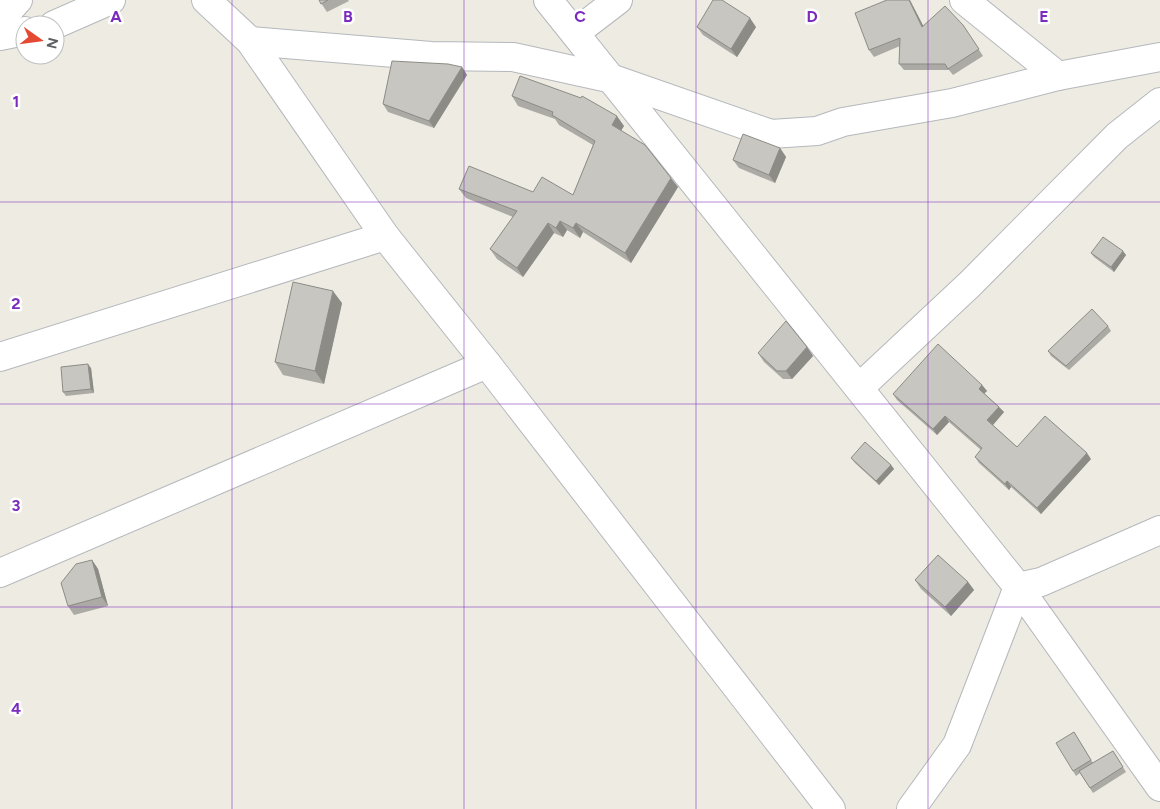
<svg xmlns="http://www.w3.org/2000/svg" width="1160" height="809" viewBox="0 0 1160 809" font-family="Figtree,sans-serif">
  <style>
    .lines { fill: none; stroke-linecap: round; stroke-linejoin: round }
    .minor-casing { stroke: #b5b8bc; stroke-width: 30 }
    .minor { stroke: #fff; stroke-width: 28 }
    .wall { fill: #acaaa5 }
    .shaded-wall { fill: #8c8b86 }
    .building { fill: #c8c6c0; stroke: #8c8b86 }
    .grid { fill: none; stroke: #7b2cbf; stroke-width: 1; stroke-opacity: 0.55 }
    .grid-label { font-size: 16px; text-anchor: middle; font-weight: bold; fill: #7b2cbf; stroke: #fff; stroke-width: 5; stroke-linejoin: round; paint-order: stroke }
  </style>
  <rect width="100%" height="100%" fill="#edebe2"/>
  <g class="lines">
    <defs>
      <g id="minor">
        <path d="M206,0L250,41L385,236L487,364L831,809"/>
        <path d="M548,0L1018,587L1160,787"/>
        <path d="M964,0L1058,76"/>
        <path d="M0,20L18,0"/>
        <path d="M54,25L111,0"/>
        <path d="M575,33L618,0"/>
        <path d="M0,36L25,31"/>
        <path d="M250,41L431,56L513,57L613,79L771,134L817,131L843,122L952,103L1058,76L1160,57"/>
        <path d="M0,357L385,236"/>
        <path d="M859,388L970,284L1117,136L1160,102"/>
        <path d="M0,573L487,364"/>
        <path d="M911,809L957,745L1018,587L1041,582L1160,530"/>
      </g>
    </defs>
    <use href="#minor" class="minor-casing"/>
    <use href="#minor" class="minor"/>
  </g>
  <g class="wall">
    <path d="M319,0H348L349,1L327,12Z"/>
    <path d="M963,25L983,56L953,75L949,70H904L899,64L900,46L874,57L869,50L923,26Z"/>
    <path d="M697,27H756L737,57L703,35Z"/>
    <path d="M462,67L467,75L434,128L388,112L383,104Z"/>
    <path d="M512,96L624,126L621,130L678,187L631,263L583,232L580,238L567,230L563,237L554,233L523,277L497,259L490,249L513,217L466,198L459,189L533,192L573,195L593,145L559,125L555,119L518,106Z"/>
    <path d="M780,148L786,157L775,183L739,168L733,160Z"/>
    <path d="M1091,253L1126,255L1114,272L1094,257Z"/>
    <path d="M342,303L324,384L283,375L275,362Z"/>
    <path d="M1108,326L1111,331L1069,370L1051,356L1048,351Z"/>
    <path d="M807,347L813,356L792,379H783L764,362L758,353Z"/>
    <path d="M91,368L94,393L66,396L63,392Z"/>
    <path d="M982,385L987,391L984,393L1004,412L993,425L1017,447L1091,459L1041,514L1011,487L1009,490L979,463L975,457L981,450L949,422L937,435L897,400L893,394Z"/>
    <path d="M851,458L891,465L894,469L879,485L855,463Z"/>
    <path d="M92,560L98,569L108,606L74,615L68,606Z"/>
    <path d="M915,580L968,582L974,590L951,616L921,589Z"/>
    <path d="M1074,732L1093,763L1113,751L1126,772L1093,793L1080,773L1076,776L1073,771Z"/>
  </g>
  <g class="shaded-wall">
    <path d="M909,0H910L927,33L922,27Z"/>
    <path d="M750,18L756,27L737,57L731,49Z"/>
    <path d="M462,67L467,75L434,128L429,121Z"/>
    <path d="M617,116L624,126L619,134L612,125Z"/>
    <path d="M780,148L786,157L775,183L769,175Z"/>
    <path d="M671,178L678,187L631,263L625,253Z"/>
    <path d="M560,221L567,230L563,237L556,228Z"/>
    <path d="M548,223L554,233L523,277L517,268Z"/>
    <path d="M576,223L583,232L580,238L573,228Z"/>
    <path d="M1123,251L1126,255L1114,272L1111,267Z"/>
    <path d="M333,291L342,303L324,384L315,371Z"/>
    <path d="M807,347L813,356L792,379L786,371Z"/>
    <path d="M88,364L91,368L94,393L91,389Z"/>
    <path d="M982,385L987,391L983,395L979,389Z"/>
    <path d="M999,407L1004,412L992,426L987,420Z"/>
    <path d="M945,416L949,422L937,435L933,429Z"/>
    <path d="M1087,453L1091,459L1041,514L1037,508Z"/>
    <path d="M891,465L894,469L879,485L876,481Z"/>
    <path d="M1007,481L1011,487L1009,490L1005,484Z"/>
    <path d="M92,560L98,569L108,606L102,597Z"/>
    <path d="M968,582L974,590L951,616L945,607Z"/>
  </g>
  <g class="building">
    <path d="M319,0H328L321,4Z"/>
    <path d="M713,0H722L750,18L731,49L697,27Z"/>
    <path d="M887,0H909L922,27L945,6L963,25L979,49L948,69L945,64H899L900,38L869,50L855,13Z"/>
    <path d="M392,61L448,64L462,67L429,121L383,104Z"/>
    <path d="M520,76L581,98L582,96L617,116L612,125L645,145L671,178L625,253L576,223L573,228L560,221L556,228L548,223L517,268L490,249L517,211L459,189L469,166L533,192L542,177L573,195L595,141L552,115L553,112L512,96Z"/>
    <path d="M743,134L780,148L769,175L733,160Z"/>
    <path d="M1103,237L1123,251L1111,267L1091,253Z"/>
    <path d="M293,282L333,291L315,371L275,362Z"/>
    <path d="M1092,309L1108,326L1066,366L1048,351Z"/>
    <path d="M786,321L807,347L786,371H777L758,353Z"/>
    <path d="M938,344L982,385L979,389L999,407L987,420L1017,447L1045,416L1087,453L1037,508L1007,481L1005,484L975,457L982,448L945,416L933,429L893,394Z"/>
    <path d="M88,364L91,389L63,392L61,367Z"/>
    <path d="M865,442L891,465L876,481L851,458Z"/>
    <path d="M938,555L968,582L945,607L915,580Z"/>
    <path d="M92,560L102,597L68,606L61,583L76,564Z"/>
    <path d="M1074,732L1091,760L1073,771L1056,743Z"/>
    <path d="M1113,751L1123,767L1090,788L1079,771Z"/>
  </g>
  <path class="grid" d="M232,0V809M464,0V809M696,0V809M928,0V809M0,202H1160M0,404H1160M0,607H1160"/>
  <g class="grid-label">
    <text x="116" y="22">A</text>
    <text x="348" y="22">B</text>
    <text x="580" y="22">C</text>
    <text x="812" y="22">D</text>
    <text x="1044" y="22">E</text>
    <text x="16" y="107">1</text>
    <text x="16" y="309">2</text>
    <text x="16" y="511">3</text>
    <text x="16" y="714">4</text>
  </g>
  <g transform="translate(40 40) rotate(104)"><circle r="24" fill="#ffffff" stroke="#bdbfc1"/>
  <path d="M0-4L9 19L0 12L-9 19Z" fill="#e34933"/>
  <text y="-8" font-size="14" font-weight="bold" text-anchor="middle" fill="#5b5e63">N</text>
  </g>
</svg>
